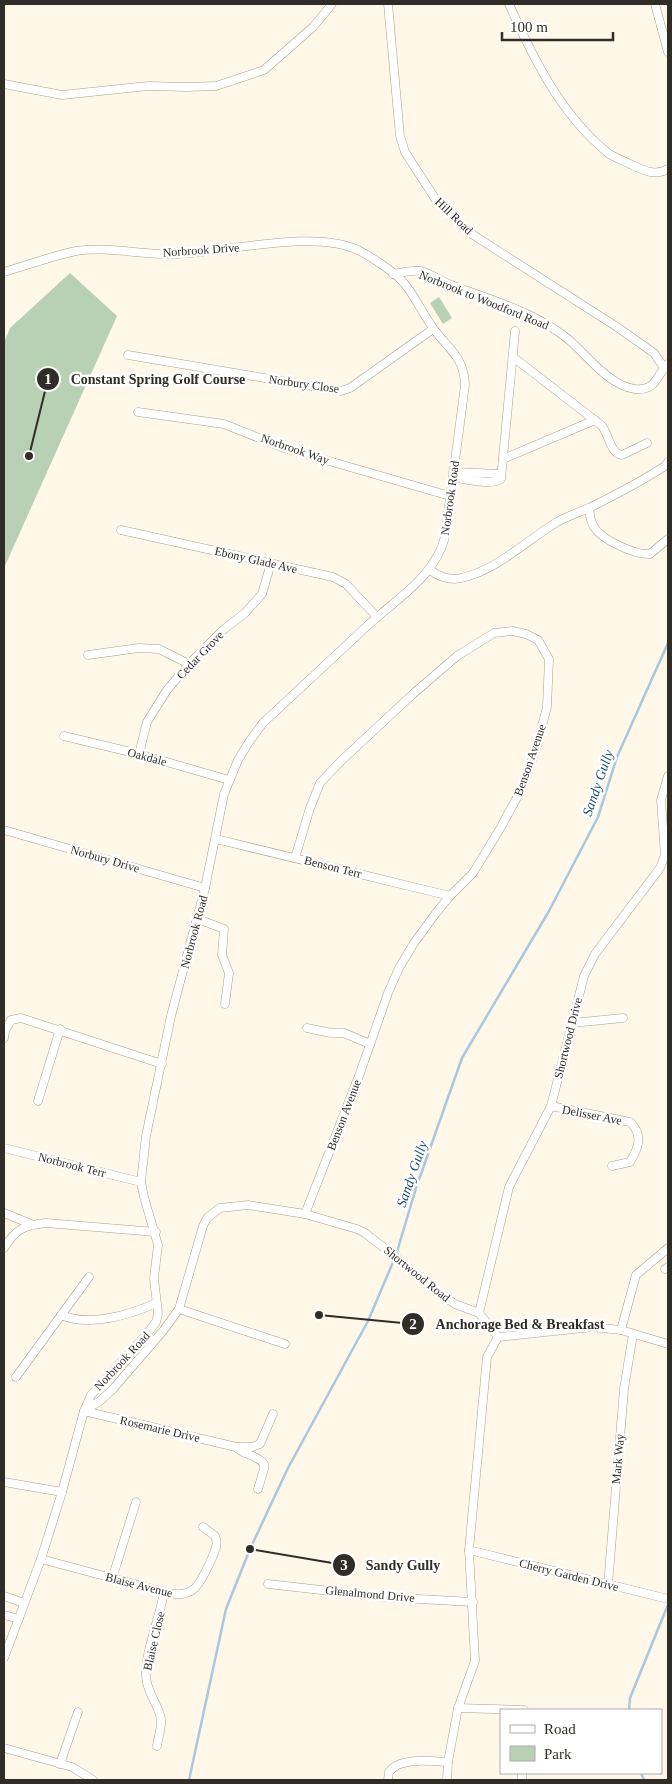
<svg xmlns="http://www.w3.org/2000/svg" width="672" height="1784" viewBox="0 0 672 1784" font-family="'Times New Roman',serif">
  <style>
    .green { fill: #b8d0b4 }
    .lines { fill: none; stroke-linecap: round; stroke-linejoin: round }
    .stream { stroke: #a7c8df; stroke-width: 2.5 }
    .minor-casing { stroke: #a8a08e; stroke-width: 9 }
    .minor { stroke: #fff; stroke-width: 8 }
    .labels { text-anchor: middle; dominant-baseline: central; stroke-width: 5; stroke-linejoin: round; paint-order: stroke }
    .street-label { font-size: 12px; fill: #302d26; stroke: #fff }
    .water-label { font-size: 14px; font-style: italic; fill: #1b5173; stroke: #fff }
    .leader { fill: none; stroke: #302d26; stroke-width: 2 }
    .callout-dot { fill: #302d26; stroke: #fff; stroke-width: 2 }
    .mark-label { font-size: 15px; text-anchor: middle; font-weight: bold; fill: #fff }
    .callout-label { font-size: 14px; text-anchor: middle; font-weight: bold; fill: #302d26; stroke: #fff; stroke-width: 5; stroke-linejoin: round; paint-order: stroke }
  </style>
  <rect width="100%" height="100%" fill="#fff7e8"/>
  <g class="green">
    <path d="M70,273L117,316L4,568V343L10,328Z"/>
    <path d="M439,297L452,318L443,324L430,303Z"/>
  </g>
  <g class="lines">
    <g class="stream">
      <path d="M629,1710L630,1698L667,1607"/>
      <path d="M641,1773L644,1780"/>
      <path d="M189,1780L226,1609L250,1549L288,1468L368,1321L396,1255L416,1188L462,1058L549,911L598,817L617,757L668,643"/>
    </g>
    <defs>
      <g id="minor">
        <path d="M388,4L400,136L405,152L436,200L467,231L617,327L654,353L664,368"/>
        <path d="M509,4C533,58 561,115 608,153C615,158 624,161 632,165C645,171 655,176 668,169"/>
        <path d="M655,4L668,52"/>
        <path d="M4,84L62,95L148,86L187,87L216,86L264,70L313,27L332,4"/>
        <path d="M4,272C28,265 52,256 76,251C105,246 141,255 171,254C224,254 310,228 358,250C370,256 396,273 404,283C415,296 422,313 433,328C448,349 464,356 465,385L445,537C435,577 395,600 366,627C332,659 297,691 263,723L249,742L238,760L224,794L205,888L171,1016L146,1136L141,1182L144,1197L158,1245L154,1278L158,1314L156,1322L146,1335L91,1395L84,1411L62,1492L41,1559L4,1658"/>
        <path d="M393,274C401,273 412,270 420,271C430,273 441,281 451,285C491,300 535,312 568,339C587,355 609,386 635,389C657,391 656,375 668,364"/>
        <path d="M128,355L341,391L350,388L433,329"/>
        <path d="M513,357L601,425C609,433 610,454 622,455L647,443"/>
        <path d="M138,412L224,424L284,448L450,496"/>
        <path d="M503,459L595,420"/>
        <path d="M453,472L501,474"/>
        <path d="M453,477C464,479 492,486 501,479L515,331"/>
        <path d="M589,508C590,515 590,521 594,527C602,540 635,555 650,554L668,539"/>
        <path d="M121,530L333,577L346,584L377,617"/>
        <path d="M429,569C437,576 450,581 461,578C496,571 527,540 557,522C568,516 580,512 591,507C617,494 641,482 665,466L668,462"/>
        <path d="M88,655L139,648L159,649L189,664"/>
        <path d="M64,736L139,754L229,780"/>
        <path d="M139,754L147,722L167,690L189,664L223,630L245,613L262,594L271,563"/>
        <path d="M4,830L205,888"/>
        <path d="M216,839L450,896"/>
        <path d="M295,858L310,808L320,783L341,761L413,694L457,656L494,633L513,631L526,634L538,640L549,659L547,707L536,749L522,788L501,827L473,873L450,896L436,913L414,943L399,968L388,993L359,1076L305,1214"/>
        <path d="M198,919L224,929L222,955L229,973L225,1004"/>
        <path d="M572,1023L623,1018"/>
        <path d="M307,1028L331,1033H344L370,1044"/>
        <path d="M4,1038L5,1031L11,1020L21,1018L162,1064"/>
        <path d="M38,1101L60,1029"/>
        <path d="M551,1106L630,1122C644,1135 638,1149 630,1162L612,1166"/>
        <path d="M4,1148L141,1182"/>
        <path d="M4,1213L31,1224"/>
        <path d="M4,1248C16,1229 24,1225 46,1223L156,1232"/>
        <path d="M665,1269L668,1267"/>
        <path d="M179,1309L285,1344"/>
        <path d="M479,1313L509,1187L551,1106L584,976L595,954L660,868L665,855L661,800L668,776"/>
        <path d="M61,1315C89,1327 130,1315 156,1303"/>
        <path d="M621,1330L636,1275L668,1248"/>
        <path d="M498,1337L592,1327L621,1330L668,1344"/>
        <path d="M16,1377L89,1277"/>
        <path d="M85,1410L100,1401L113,1389L163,1331L179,1309L203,1226L207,1218L220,1208L248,1205L305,1214L357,1229L365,1233L397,1258L431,1288L455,1304L479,1313L498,1337L487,1357L469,1550L475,1661L458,1708L448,1762L447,1780"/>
        <path d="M84,1411L236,1447H252L260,1444L273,1414"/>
        <path d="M236,1447C244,1456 257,1454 264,1464V1469L258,1489"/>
        <path d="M4,1482L62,1492"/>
        <path d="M469,1550L668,1599"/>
        <path d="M41,1559L164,1592C174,1594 182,1596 191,1591C200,1587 213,1557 216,1547C217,1543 217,1540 215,1536L203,1527"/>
        <path d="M112,1579L136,1502"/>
        <path d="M268,1584L383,1597L473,1602"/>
        <path d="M608,1585L624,1389L633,1334"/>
        <path d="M4,1596L24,1603"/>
        <path d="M4,1615L19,1619"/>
        <path d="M458,1708L524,1710"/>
        <path d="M157,1746C158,1738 162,1727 161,1719C159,1705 146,1692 146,1675C145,1652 160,1617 164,1592"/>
        <path d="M4,1748L72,1767L93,1780"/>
        <path d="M60,1764L78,1712"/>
        <path d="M388,1780L389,1772C399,1757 432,1761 448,1762"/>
        <path d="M522,1780V1773"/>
      </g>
    </defs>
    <use href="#minor" class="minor-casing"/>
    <use href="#minor" class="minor"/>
  </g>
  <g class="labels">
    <g class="street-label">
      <text transform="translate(454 216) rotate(44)">Hill Road</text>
      <text transform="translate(201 250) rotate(-4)">Norbrook Drive</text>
      <text transform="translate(484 300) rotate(22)">Norbrook to Woodford Road</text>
      <text transform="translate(304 384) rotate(8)">Norbury Close</text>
      <text transform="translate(295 449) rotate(19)">Norbrook Way</text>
      <text transform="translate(450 498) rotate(-82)">Norbrook Road</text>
      <text transform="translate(256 560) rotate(13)">Ebony Glade Ave</text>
      <text transform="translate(200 655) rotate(-46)">Cedar Grove</text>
      <text transform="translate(147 757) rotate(15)">Oakdale</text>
      <text transform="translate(530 760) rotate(-71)">Benson Avenue</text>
      <text transform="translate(105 859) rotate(16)">Norbury Drive</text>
      <text transform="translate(333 867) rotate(14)">Benson Terr</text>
      <text transform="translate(194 932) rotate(-75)">Norbrook Road</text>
      <text transform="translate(568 1038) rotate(-76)">Shortwood Drive</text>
      <text transform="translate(344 1115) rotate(-69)">Benson Avenue</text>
      <text transform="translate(592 1115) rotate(11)">Delisser Ave</text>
      <text transform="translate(72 1165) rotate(14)">Norbrook Terr</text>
      <text transform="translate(417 1274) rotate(39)">Shortwood Road</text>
      <text transform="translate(122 1361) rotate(-47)">Norbrook Road</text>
      <text transform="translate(160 1429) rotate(13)">Rosemarie Drive</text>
      <text transform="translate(618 1459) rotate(-85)">Mark Way</text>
      <text transform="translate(569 1575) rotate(14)">Cherry Garden Drive</text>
      <text transform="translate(139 1585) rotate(14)">Blaise Avenue</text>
      <text transform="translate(370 1594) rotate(5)">Glenalmond Drive</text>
      <text transform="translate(154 1641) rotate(-77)">Blaise Close</text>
    </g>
    <g class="water-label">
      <text transform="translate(598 783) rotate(-71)">Sandy Gully</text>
      <text transform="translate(412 1174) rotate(-71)">Sandy Gully</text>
    </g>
  </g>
  <path class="leader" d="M29 456L48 379M319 1315L413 1324M250 1549L344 1565"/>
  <g class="callout-dot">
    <circle cx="29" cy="456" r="5"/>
    <circle cx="319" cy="1315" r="5"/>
    <circle cx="250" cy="1549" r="5"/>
    <circle cx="48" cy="379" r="12"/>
    <circle cx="413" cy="1324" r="12"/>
    <circle cx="344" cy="1565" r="12"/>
  </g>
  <g class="mark-label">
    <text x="48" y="384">1</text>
    <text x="413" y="1329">2</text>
    <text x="344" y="1570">3</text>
  </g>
  <g class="callout-label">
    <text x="158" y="384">Constant Spring Golf Course</text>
    <text x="520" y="1329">Anchorage Bed &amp; Breakfast</text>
    <text x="403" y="1570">Sandy Gully</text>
  </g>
  <rect width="672" height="1784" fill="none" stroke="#302d26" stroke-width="10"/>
  <rect x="500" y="1709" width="162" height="65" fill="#ffffff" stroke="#acaba8"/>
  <rect x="510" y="1725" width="25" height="8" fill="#ffffff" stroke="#acaba8"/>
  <text x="544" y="1734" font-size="15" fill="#302d26">Road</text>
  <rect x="510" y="1746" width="25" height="15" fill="#b8d0b4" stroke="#acaba8"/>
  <text x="544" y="1759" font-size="15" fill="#302d26">Park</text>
  <path d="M502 32v8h111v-8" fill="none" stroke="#302d26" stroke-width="2.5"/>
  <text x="510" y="32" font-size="15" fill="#302d26" stroke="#ffffff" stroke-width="4" paint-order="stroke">100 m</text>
</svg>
